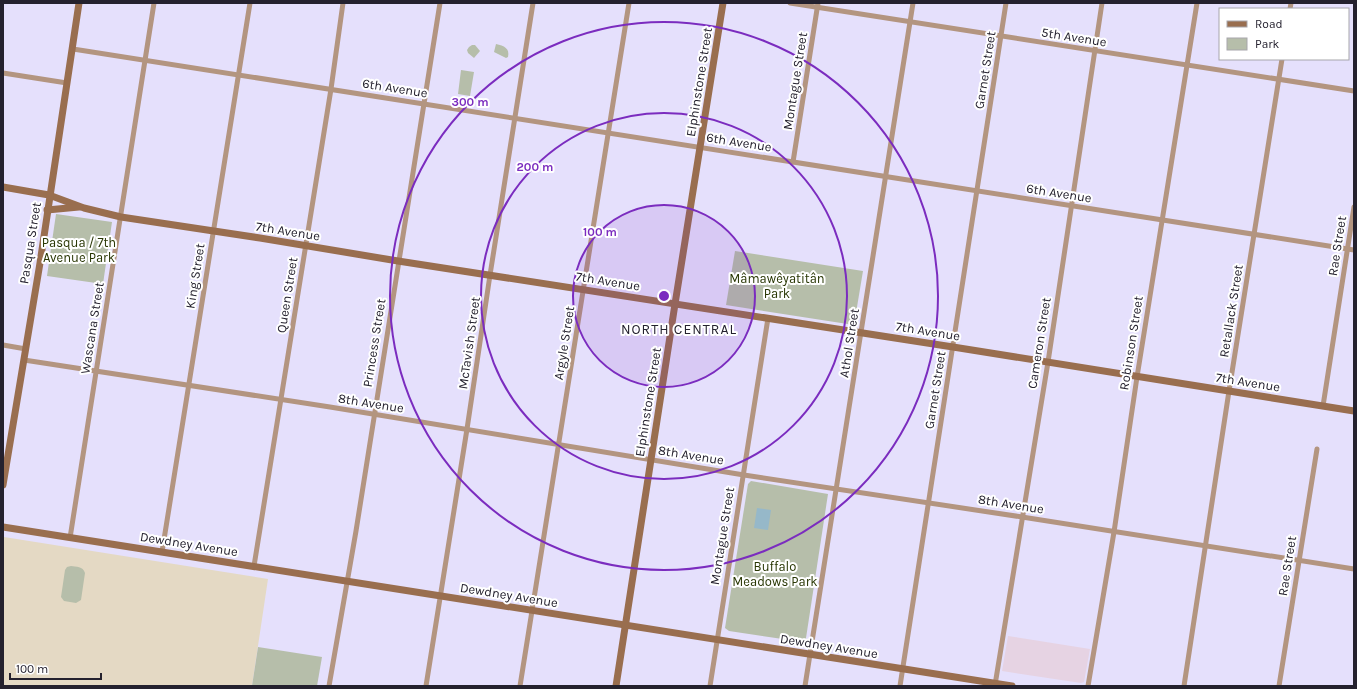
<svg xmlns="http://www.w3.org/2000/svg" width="1357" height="689" viewBox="0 0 1357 689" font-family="Karla,sans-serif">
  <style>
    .commercial { fill: #e6d3e3 }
    .medical { fill: #e4d9c4 }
    .green { fill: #b6beaa }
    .water { fill: #96b8c9 }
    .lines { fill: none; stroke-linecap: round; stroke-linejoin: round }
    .street { stroke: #b39580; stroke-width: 5 }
    .secondary { stroke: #996e4f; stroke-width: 7 }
    .ring { fill: none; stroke: #7b2cbf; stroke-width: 2 }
    .labels { text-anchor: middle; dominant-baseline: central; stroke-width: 4; stroke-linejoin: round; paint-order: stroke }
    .street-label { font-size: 13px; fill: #24212e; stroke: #fff }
    .park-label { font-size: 13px; fill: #283603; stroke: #fff }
    .neighbourhood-label { font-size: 14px; letter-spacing: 1px; fill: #24212e; stroke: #fff }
    .centre { fill: #7b2cbf; stroke: #fff; stroke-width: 2 }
    .ring-label { font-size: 12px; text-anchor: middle; font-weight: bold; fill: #7b2cbf; stroke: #fff; stroke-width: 4; stroke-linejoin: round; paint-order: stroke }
  </style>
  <rect width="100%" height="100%" fill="#e5e0fc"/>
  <path class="commercial" d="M1008,636L1090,649L1084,682L1081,683L1002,671Z"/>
  <path class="medical" d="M4,537L268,579L252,686H3V546Z"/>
  <g class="green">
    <path d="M496,44C504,46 510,48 508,57L506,58L494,52Z"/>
    <path d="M472,45H475L480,51L474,58L468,53L467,50L469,47Z"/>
    <path d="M461,70L474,72L470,96L458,94Z"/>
    <path d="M56,214L112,222L103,284L47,276Z"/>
    <path d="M735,251L863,271L854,325L726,305Z"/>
    <path d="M751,481L828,494L806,638L803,642L729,631L725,628L748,484Z"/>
    <path d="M71,566C76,567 83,566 85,573L81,600L76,603L64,601L61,597L65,570L67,567Z"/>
    <path d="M258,647L322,657L317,686H252Z"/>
  </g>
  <path class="water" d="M757,508L771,510L768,530L754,528Z"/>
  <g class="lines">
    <g class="street">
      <path d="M790,3L1354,91"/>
      <path d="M1290,9L1291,3"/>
      <path d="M73,49L1354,250"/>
      <path d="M3,73L67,83"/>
      <path d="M793,162L818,3"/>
      <path d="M3,345L26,349"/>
      <path d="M24,360L330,407L744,475L1022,517L1354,569"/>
      <path d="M1323,406L1354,207"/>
      <path d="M70,538L154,3"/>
      <path d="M162,552L250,3"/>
      <path d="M254,566L331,89L343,3"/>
      <path d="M995,685L1048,362L1102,3"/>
      <path d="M329,686L356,531L440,3"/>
      <path d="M426,686L467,429L490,275L533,3"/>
      <path d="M520,686L629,3"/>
      <path d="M710,686L768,318"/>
      <path d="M805,686L913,3"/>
      <path d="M900,686L1006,3"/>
      <path d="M1088,686L1114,532L1137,377L1197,3"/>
      <path d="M1184,686L1229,391L1282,59"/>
      <path d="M1279,686L1317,449"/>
    </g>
    <g class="secondary">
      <path d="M3,187L49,195L84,208L121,217L260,238L398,261L953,347L1354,411"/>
      <path d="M47,210L79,207"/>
      <path d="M3,485L40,263L79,3"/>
      <path d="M3,527L1012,686"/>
      <path d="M616,686L675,304L723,3"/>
    </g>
  </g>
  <circle cx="664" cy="296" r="91" fill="#7b2cbf" fill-opacity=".12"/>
  <g class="ring">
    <circle cx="664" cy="296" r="91"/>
    <circle cx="664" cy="296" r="183"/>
    <circle cx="664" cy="296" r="274"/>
  </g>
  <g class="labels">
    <g class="street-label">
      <text transform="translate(1074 37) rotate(9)">5th Avenue</text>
      <text transform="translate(985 70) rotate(-81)">Garnet Street</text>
      <text transform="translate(795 81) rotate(-81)">Montague Street</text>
      <text transform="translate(699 82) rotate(-81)">Elphinstone Street</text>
      <text transform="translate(395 88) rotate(9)">6th Avenue</text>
      <text transform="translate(739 142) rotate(9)">6th Avenue</text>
      <text transform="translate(1059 193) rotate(9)">6th Avenue</text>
      <text transform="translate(288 231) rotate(9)">7th Avenue</text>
      <text transform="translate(30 243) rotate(-81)">Pasqua Street</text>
      <text transform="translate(1337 246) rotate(-81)">Rae Street</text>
      <text transform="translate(195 276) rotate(-81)">King Street</text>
      <text transform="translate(608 281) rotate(9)">7th Avenue</text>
      <text transform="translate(287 295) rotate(-81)">Queen Street</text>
      <text transform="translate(1231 311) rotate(-81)">Retallack Street</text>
      <text transform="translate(92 328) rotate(-81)">Wascana Street</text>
      <text transform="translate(928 331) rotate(9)">7th Avenue</text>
      <text transform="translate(374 343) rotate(-81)">Princess Street</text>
      <text transform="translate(469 343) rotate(-82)">McTavish Street</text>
      <text transform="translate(564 343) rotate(-81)">Argyle Street</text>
      <text transform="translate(849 343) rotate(-81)">Athol Street</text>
      <text transform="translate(1039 343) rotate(-81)">Cameron Street</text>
      <text transform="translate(1131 343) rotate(-81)">Robinson Street</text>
      <text transform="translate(1248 382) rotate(9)">7th Avenue</text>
      <text transform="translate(935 390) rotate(-81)">Garnet Street</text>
      <text transform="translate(648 402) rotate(-81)">Elphinstone Street</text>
      <text transform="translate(371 403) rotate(9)">8th Avenue</text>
      <text transform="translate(691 455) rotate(9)">8th Avenue</text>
      <text transform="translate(1011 504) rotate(9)">8th Avenue</text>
      <text transform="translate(722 536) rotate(-81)">Montague Street</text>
      <text transform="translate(189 544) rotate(9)">Dewdney Avenue</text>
      <text transform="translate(1287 566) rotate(-81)">Rae Street</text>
      <text transform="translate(509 595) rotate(9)">Dewdney Avenue</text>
      <text transform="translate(829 646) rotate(9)">Dewdney Avenue</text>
    </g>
    <g class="park-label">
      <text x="79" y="242">Pasqua / 7th<tspan x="79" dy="15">Avenue Park</tspan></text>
      <text x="777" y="278">Mâmawêyatitân<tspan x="777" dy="15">Park</tspan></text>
      <text x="775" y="566">Buffalo<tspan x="775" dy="15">Meadows Park</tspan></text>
    </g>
    <g class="neighbourhood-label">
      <text x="679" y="329">NORTH CENTRAL</text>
    </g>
  </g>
  <circle cx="664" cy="296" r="6" class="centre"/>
  <g class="ring-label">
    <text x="470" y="106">300 m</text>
    <text x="535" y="171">200 m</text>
    <text x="600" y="236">100 m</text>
  </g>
  <rect width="1357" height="689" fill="none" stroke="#24212e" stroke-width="8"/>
  <rect x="1219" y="8" width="130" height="52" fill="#ffffff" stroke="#a7a6ab"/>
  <rect x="1227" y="21" width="20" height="6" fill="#996e4f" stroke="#a7a6ab"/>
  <text x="1255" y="28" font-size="12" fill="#24212e">Road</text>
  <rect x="1227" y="38" width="20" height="12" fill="#b6beaa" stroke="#a7a6ab"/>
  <text x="1255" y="48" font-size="12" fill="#24212e">Park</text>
  <path d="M10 673v6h91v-6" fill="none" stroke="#24212e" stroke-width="2"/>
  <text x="16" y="673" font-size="12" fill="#24212e" stroke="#ffffff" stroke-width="3" paint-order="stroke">100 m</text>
</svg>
